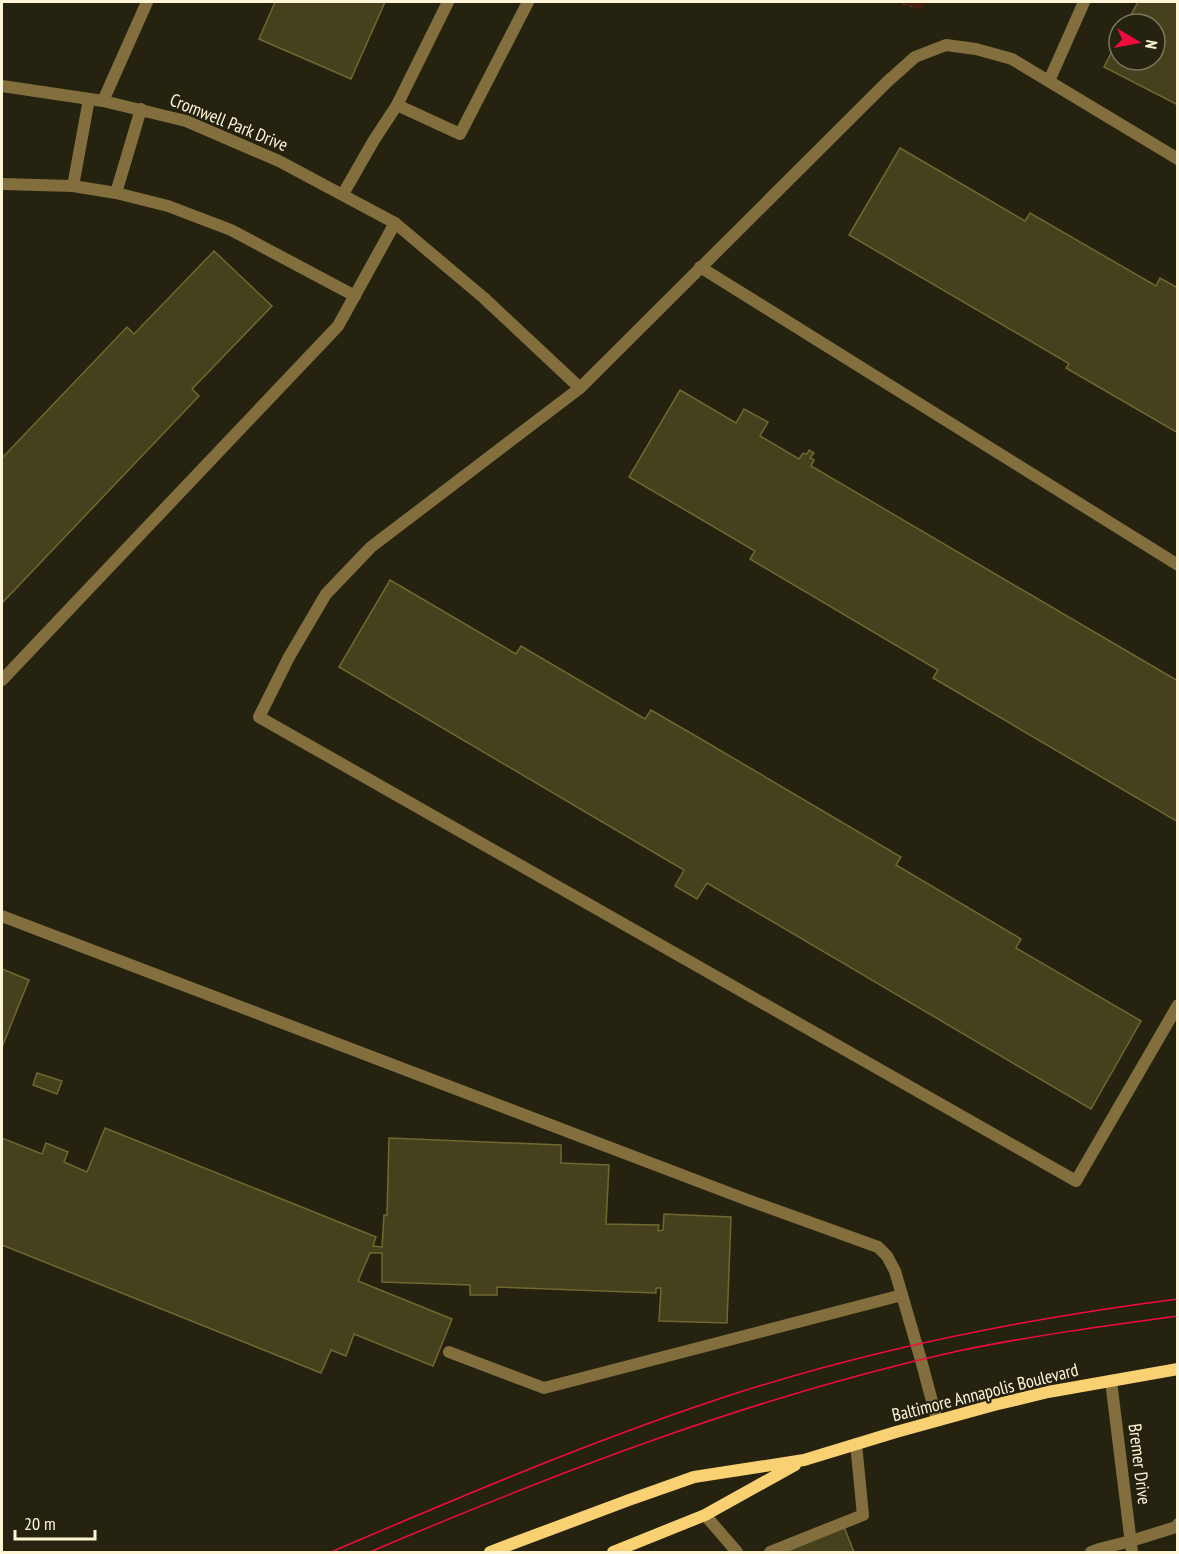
<svg xmlns="http://www.w3.org/2000/svg" width="1179" height="1554" viewBox="0 0 1179 1554" font-family="'PT Sans Narrow',sans-serif">
  <style>
    .water { fill: url(#water-ripples) }
    .building { fill: #45411d; stroke: #706830; stroke-width: 1.5 }
    .lines { fill: none; stroke-linecap: round; stroke-linejoin: round }
    .service { stroke: #826f3d; stroke-width: 12 }
    .minor { stroke: #826f3d; stroke-width: 12 }
    .secondary { stroke: #f9d172; stroke-width: 12 }
    .tram { stroke: #f40b3e; stroke-width: 1.5 }
    .labels { text-anchor: middle; dominant-baseline: central; stroke-width: 4.5; stroke-linejoin: round; paint-order: stroke }
    .street-label { font-size: 18px; fill: #fdf5d6; stroke: #252210 }
  </style>
  <defs>
    <pattern id="water-ripples" width="26" height="14" patternUnits="userSpaceOnUse" patternTransform="scale(1.5)"><rect width="26" height="14" fill="#421d0d"/><path d="M2 4q2-2 4 0t4 0M15 11q2-2 4 0t4 0" fill="none" stroke="#5e3e30"/></pattern>
  </defs>
  <rect width="100%" height="100%" fill="#252210"/>
  <path class="water" d="M898,2H927L921,10L901,4Z"/>
  <g class="building">
    <path d="M275,2H385L351,79L259,39Z"/>
    <path d="M1138,2H1178V105L1104,67L1119,38V60H1155V24H1126Z"/>
    <path d="M900,148L1025,221L1030,213L1156,286L1160,278L1178,288V433L1066,368L1069,364L1068,363L849,235Z"/>
    <path d="M214,251L272,306L192,389L199,396L2,603V458L127,327L134,334Z"/>
    <path d="M680,390L736,423L744,409L768,422L760,436L799,459L803,453L807,454L809,450L814,453L810,458L814,460L811,466L1178,681V822L933,678L938,670L750,559L755,551L629,477Z"/>
    <path d="M390,580L516,654L521,646L645,719L651,710L706,742L901,857L896,865L1021,939L1016,948L1141,1021L1091,1109L707,883L697,899L675,886L684,870L339,667Z"/>
    <path d="M2,969L29,980L2,1047Z"/>
    <path d="M37,1073L62,1081L57,1094L33,1085Z"/>
    <path d="M105,1128L376,1237L373,1246L382,1247L384,1215H387L389,1138L561,1145V1163L609,1165L606,1224L659,1225L658,1231L663,1230L664,1214L731,1217L727,1323L659,1321L661,1288H656V1293L497,1287V1295H470V1285L382,1282V1253H370L358,1281L452,1319L433,1366L354,1334L346,1356L331,1350L321,1373L2,1245V1138L42,1154L46,1143L68,1152L64,1162L87,1172Z"/>
    <path d="M844,1527L854,1552H791L790,1550Z"/>
  </g>
  <g class="lines">
    <g class="service">
      <path d="M1049,81L1084,2"/>
      <path d="M103,101L147,2"/>
      <path d="M397,105L460,134L528,2"/>
      <path d="M1178,159L1012,59L976,49L946,45L915,57L887,82L580,388L371,547L326,594L289,657L259,717L1076,1181L1178,1005"/>
      <path d="M2,184L73,186L116,193L168,206L231,230L355,296"/>
      <path d="M73,186L89,99"/>
      <path d="M116,193L141,109"/>
      <path d="M343,194L374,140L397,105L448,2"/>
      <path d="M700,267L1178,565"/>
      <path d="M2,680L338,326L395,223L484,298L580,388"/>
      <path d="M2,916L745,1199L878,1247L887,1256L895,1271L921,1360L937,1420"/>
      <path d="M449,1352L544,1388L902,1295"/>
      <path d="M1111,1381L1132,1552"/>
      <path d="M705,1515L737,1552"/>
      <path d="M770,1552L863,1515L856,1444"/>
      <path d="M1091,1552L1099,1549L1131,1541L1176,1527L1178,1524"/>
    </g>
    <path class="minor" d="M2,86L103,101L186,121L279,161L395,223"/>
    <g class="secondary">
      <path d="M490,1552L629,1500L694,1477L804,1460L896,1432L994,1405L1048,1392L1178,1369"/>
      <path d="M613,1552L705,1515L795,1465"/>
    </g>
    <g class="tram">
      <path d="M331,1552C465,1495 600,1437 740,1392C882,1347 1029,1318 1178,1299"/>
      <path d="M370,1552C560,1471 755,1396 958,1351C1030,1336 1104,1326 1178,1316"/>
    </g>
  </g>
  <g class="labels">
    <g class="street-label">
      <text transform="translate(229 122) rotate(22)">Cromwell Park Drive</text>
      <text transform="translate(985 1392) rotate(-14)">Baltimore Annapolis Boulevard</text>
      <text transform="translate(1140 1464) rotate(83)">Bremer Drive</text>
    </g>
  </g>
  <rect width="1179" height="1554" fill="none" stroke="#fdf5d6" stroke-width="6"/>
  <g transform="translate(1137 42) rotate(100)"><circle r="28" fill="#252210" stroke="#7b765f" stroke-width="1.5"/>
  <path d="M0-4.5L10 22L0 15L-10 22Z" fill="#f40b3e"/>
  <text y="-9" font-size="16" font-weight="bold" text-anchor="middle" fill="#fdf5d6">N</text>
  </g>
  <path d="M15 1530v9h80v-9" fill="none" stroke="#fdf5d6" stroke-width="3"/>
  <text x="24" y="1530" font-size="18" fill="#fdf5d6" stroke="#252210" stroke-width="4.5" paint-order="stroke">20 m</text>
</svg>
